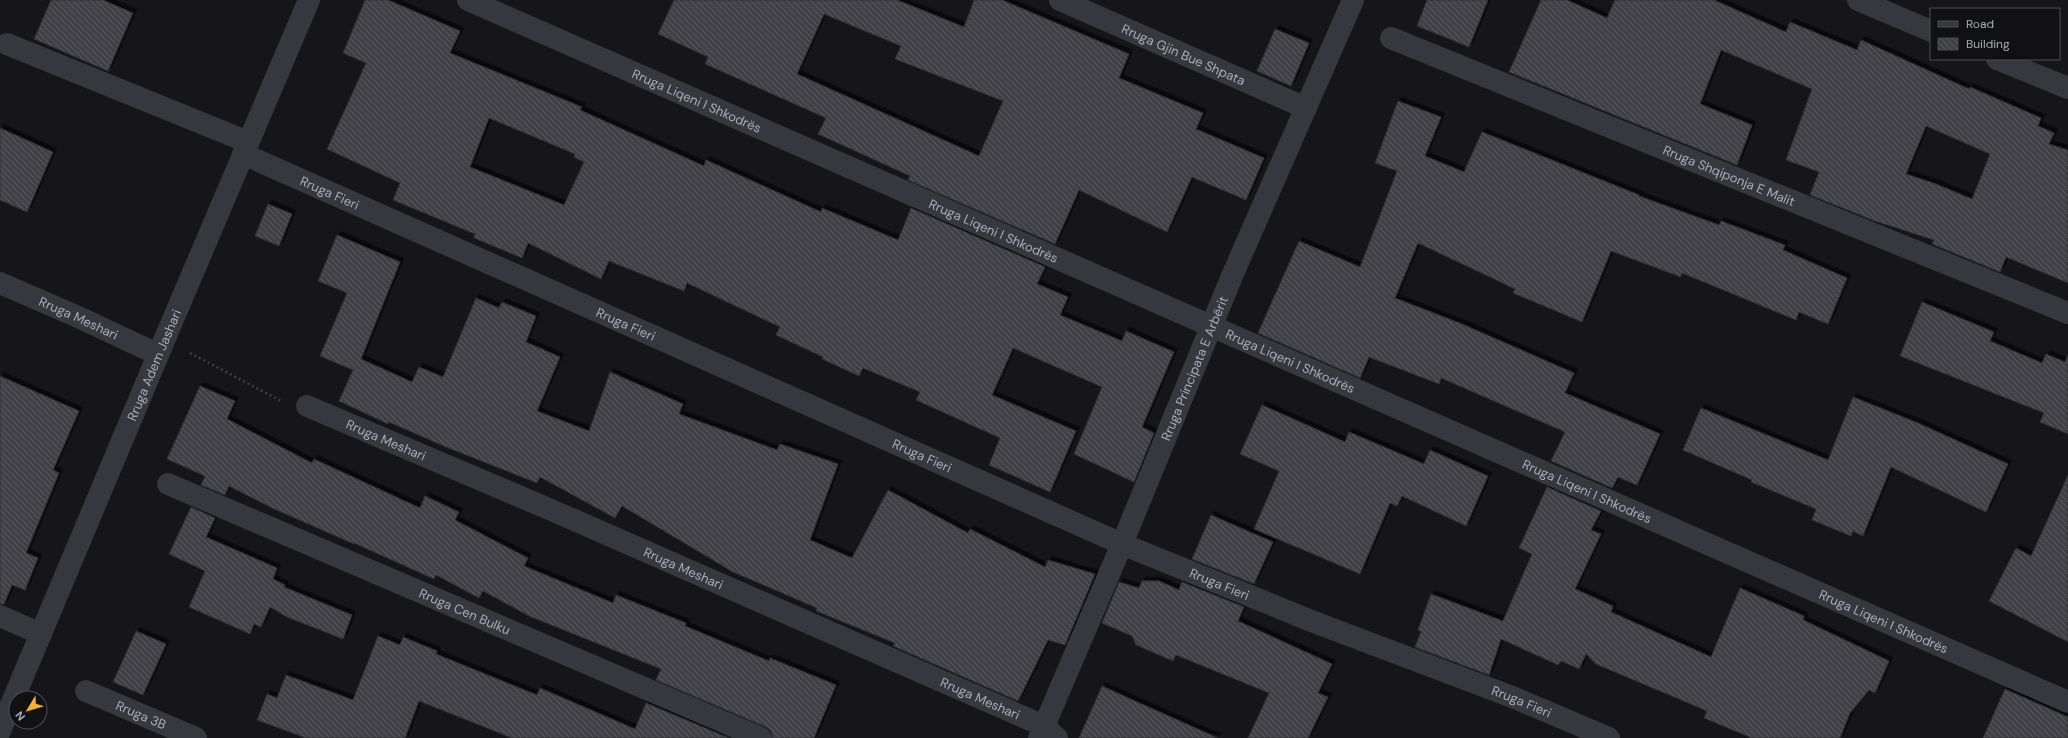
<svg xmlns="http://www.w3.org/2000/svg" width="2068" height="738" viewBox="0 0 2068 738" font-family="'DM Sans',sans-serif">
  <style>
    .building { fill: url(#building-back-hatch); stroke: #303034; fill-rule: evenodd; filter: url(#shadow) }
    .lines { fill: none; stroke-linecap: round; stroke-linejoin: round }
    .path { stroke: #3d3f44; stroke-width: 2.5; stroke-dasharray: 2 3; stroke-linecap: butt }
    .minor { stroke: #37383d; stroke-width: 22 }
    .tertiary { stroke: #37383d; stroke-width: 22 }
    .labels { text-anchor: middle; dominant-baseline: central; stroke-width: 3; stroke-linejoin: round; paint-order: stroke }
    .street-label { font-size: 13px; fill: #a8adb8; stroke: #111113 }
  </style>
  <defs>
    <pattern id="building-back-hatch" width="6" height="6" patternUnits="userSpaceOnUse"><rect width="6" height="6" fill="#404145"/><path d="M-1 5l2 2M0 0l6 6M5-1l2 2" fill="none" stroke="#595a5e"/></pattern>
    <filter id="shadow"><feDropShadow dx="3.5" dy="-3.5" stdDeviation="0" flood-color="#0009"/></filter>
  </defs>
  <rect width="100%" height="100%" fill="#161618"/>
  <g class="building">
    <path d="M51,0H103L133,13L108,71L34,39Z"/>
    <path d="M365,0H388L460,31L450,53L582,107L580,110L704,166L706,160L821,212L822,208L898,240L911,208L1045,267L1037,284L1068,297L1060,315L1122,341L1126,331L1174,352L1142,427L1154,433L1134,482L1074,454L1102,387L1013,348L992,395L1076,431L1050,492L989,465L1000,438L916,400L920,392L863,368L859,376L822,359L823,357L776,335L780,327L687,283L684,291L609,261L601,279L528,243L522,258L474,238L475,234L393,200L400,183L327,149L366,63L343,53ZM489,118L575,154L574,157L584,162L564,205L470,167Z"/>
    <path d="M674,0H897L964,27L974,0H1002L1129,54L1119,78L1203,113L1196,129L1264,158L1246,200L1192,177L1167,232L1079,190L1055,244L908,180L910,176L818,134L826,118L705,64L708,57L658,34ZM824,14L901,46L895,59L1003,101L979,156L797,74Z"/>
    <path d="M1427,0H1488L1469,47L1417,26Z"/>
    <path d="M1541,0H1567L1607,18L1615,0H1714L1786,32L1790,22L1857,50L1861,40L1969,89L1970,87L2041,118L2038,126L2054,133L2049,144L2068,150V283L2006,257L2000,272L1932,244L1934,240L1875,221L1810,195L1819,172L1786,160L1812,89L1721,50L1700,104L1752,125L1737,165L1509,72ZM1926,126L1990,154L1972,199L1936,184L1906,174Z"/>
    <path d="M1275,29L1309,43L1291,86L1257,71Z"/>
    <path d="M1398,101L1441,117L1425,156L1464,172L1482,132L1639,195V196L1719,225L1721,221L1785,245L1783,250L1847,278L1828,324L1799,312L1796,320L1682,273L1681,277L1611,251L1582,322L1513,293L1515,289L1418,243L1395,298L1462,324L1574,373L1565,393L1660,434L1637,485L1618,477L1612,488L1551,461L1565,432L1441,378L1439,384L1369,357L1360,378L1258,333L1299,241L1360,267L1397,171L1375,163Z"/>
    <path d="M0,128L53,152L27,212L0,200Z"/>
    <path d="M268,204L292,214L279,246L255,236Z"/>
    <path d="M337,235L400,262L361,359L412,382L419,367L443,377L476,298L499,308L502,302L536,316L526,342L560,357L537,411L589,431L610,372L683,404L679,414L777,450L780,444L838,464L810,540L852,558L888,490L968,533L970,529L1045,567L1048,560L1095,574L1065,645L1048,640L1018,701L893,646L895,643L816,611L817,608L733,572L622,506L615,518L540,477L537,483L446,447L389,422L388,424L339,401L353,370L320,356L347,293L318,281Z"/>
    <path d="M1922,302L1994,332L1990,341L2042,363L2046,354L2065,362L2068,355V434L2040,422L2044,413L1900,356Z"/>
    <path d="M0,376L79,411L53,470L59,473L26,553L38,558L25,590L12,585L4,604H0Z"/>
    <path d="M200,386L235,401L227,419L312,463L314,459L420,508L425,496L459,512L455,520L528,558L524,566L613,603L616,595L686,623L685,626L769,661L770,658L836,685L814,738H773L771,731L766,727L656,680L661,669L529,616L483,591L479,598L436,575L434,579L354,543V544L272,508L229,486L225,495L201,485L205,476L167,459Z"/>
    <path d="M1853,397L1918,423L2008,464L1986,512L1891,467L1863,536L1853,531L1851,536L1812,520L1816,509L1751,482L1752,480L1683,450L1701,408L1828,460Z"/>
    <path d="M1262,405L1345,442L1349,432L1424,464L1430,450L1488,476L1466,526L1402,496L1397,506L1390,503L1360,574L1254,529L1279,471L1240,454Z"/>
    <path d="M2068,475V642L1989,601L2016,548L2031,556Z"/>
    <path d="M1547,487L1601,511L1591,530L1601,534L1575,589L1613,606L1611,612L1711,657L1740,588L1804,616L1803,620L1889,661L1875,693L1869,690L1850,713L1840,738H1752L1704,718L1707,711L1596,664L1586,654L1579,669L1561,661L1558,665L1501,639L1489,675L1415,647L1421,632L1418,630L1431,594L1503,621L1532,554L1519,548Z"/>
    <path d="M191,507L215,518L206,537L277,568L273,579L285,585L284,587L352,615L343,639L287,617L270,607L261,627L254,624L250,634L189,607L205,571L169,554Z"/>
    <path d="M1211,515L1273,542L1254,584L1192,559Z"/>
    <path d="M1142,581H1159L1179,590L1182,582L1244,607L1238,621L1332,664L1318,693L1328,697L1308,738H1248L1269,693L1176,655L1173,661L1136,645L1132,636L1102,623L1119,582L1139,588Z"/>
    <path d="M136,631L166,644L143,695L113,682Z"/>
    <path d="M378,636L400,645L403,637L437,651L436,654L537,695L540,688L635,729L646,703L729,738H512L419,701L405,738H306L257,720L267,694L277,698L286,675L353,700Z"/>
    <path d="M1102,686L1135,701L1218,738H1079Z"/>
    <path d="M2005,689L2068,717V738H1983Z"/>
  </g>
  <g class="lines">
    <path class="path" d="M190,353L281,401"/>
    <g class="minor">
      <path id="s1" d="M468,0L2068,702"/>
      <path id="s2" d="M1060,0L1306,108"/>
      <path d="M1858,0L1931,31"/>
      <path id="s3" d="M1391,38L2068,313"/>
      <path d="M7,44L248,142"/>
      <path d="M1997,59L2068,88"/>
      <path id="s4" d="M243,154L1122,544L1314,622L1515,698L1609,738"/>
      <path id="s5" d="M0,283L76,316L157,354"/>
      <path id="s6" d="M307,406L549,509L1044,726L1057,738"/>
      <path id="s7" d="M168,484L761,738"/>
      <path d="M0,616L41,634"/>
      <path id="s8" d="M86,691L196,738"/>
    </g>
    <g class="tertiary">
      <path id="s9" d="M0,731C103,487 204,243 309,0"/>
      <path id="s10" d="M1039,738L1122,544L1232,276L1353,0"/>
    </g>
  </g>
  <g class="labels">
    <g class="street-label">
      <text stroke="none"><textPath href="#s2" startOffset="135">Rruga Gjin Bue Shpata</textPath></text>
      <text stroke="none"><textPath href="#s1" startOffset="250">Rruga Liqeni I Shkodrës</textPath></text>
      <text stroke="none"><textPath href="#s3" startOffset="365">Rruga Shqiponja E Malit</textPath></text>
      <text stroke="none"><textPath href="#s4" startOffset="95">Rruga Fieri</textPath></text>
      <text stroke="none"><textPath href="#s1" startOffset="574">Rruga Liqeni I Shkodrës</textPath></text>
      <text stroke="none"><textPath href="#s5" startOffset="86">Rruga Meshari</textPath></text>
      <text stroke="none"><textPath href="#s4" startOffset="419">Rruga Fieri</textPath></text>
      <text stroke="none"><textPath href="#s1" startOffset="898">Rruga Liqeni I Shkodrës</textPath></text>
      <text stroke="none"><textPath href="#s9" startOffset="397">Rruga Adem Jashari</textPath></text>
      <text stroke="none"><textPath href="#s10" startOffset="401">Rruga Principata E Arbërit</textPath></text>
      <text stroke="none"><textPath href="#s6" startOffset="86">Rruga Meshari</textPath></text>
      <text stroke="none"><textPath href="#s4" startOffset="743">Rruga Fieri</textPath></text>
      <text stroke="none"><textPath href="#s1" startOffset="1222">Rruga Liqeni I Shkodrës</textPath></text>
      <text stroke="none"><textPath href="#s6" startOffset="410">Rruga Meshari</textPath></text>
      <text stroke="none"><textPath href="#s4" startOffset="1067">Rruga Fieri</textPath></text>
      <text stroke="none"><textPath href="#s7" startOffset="323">Rruga Cen Bulku</textPath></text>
      <text stroke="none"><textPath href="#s1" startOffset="1546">Rruga Liqeni I Shkodrës</textPath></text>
      <text stroke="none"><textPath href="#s6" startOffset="734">Rruga Meshari</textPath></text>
      <text stroke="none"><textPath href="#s4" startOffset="1391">Rruga Fieri</textPath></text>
      <text stroke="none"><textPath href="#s8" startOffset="60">Rruga 3B</textPath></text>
    </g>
  </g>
  <rect x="1930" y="8" width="130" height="52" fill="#111113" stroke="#4d4f55"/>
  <rect x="1938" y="21" width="20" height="6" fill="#37383d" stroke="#4d4f55"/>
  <text x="1966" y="28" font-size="12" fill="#a8adb8">Road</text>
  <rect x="1938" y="38" width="20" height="12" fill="url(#building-back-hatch)" stroke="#4d4f55"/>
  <text x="1966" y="48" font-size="12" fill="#a8adb8">Building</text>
  <g transform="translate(28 710) rotate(232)"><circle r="19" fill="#111113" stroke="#4d4f55"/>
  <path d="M0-3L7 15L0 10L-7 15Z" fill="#f2b134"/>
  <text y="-6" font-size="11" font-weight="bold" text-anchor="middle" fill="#a8adb8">N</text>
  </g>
</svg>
